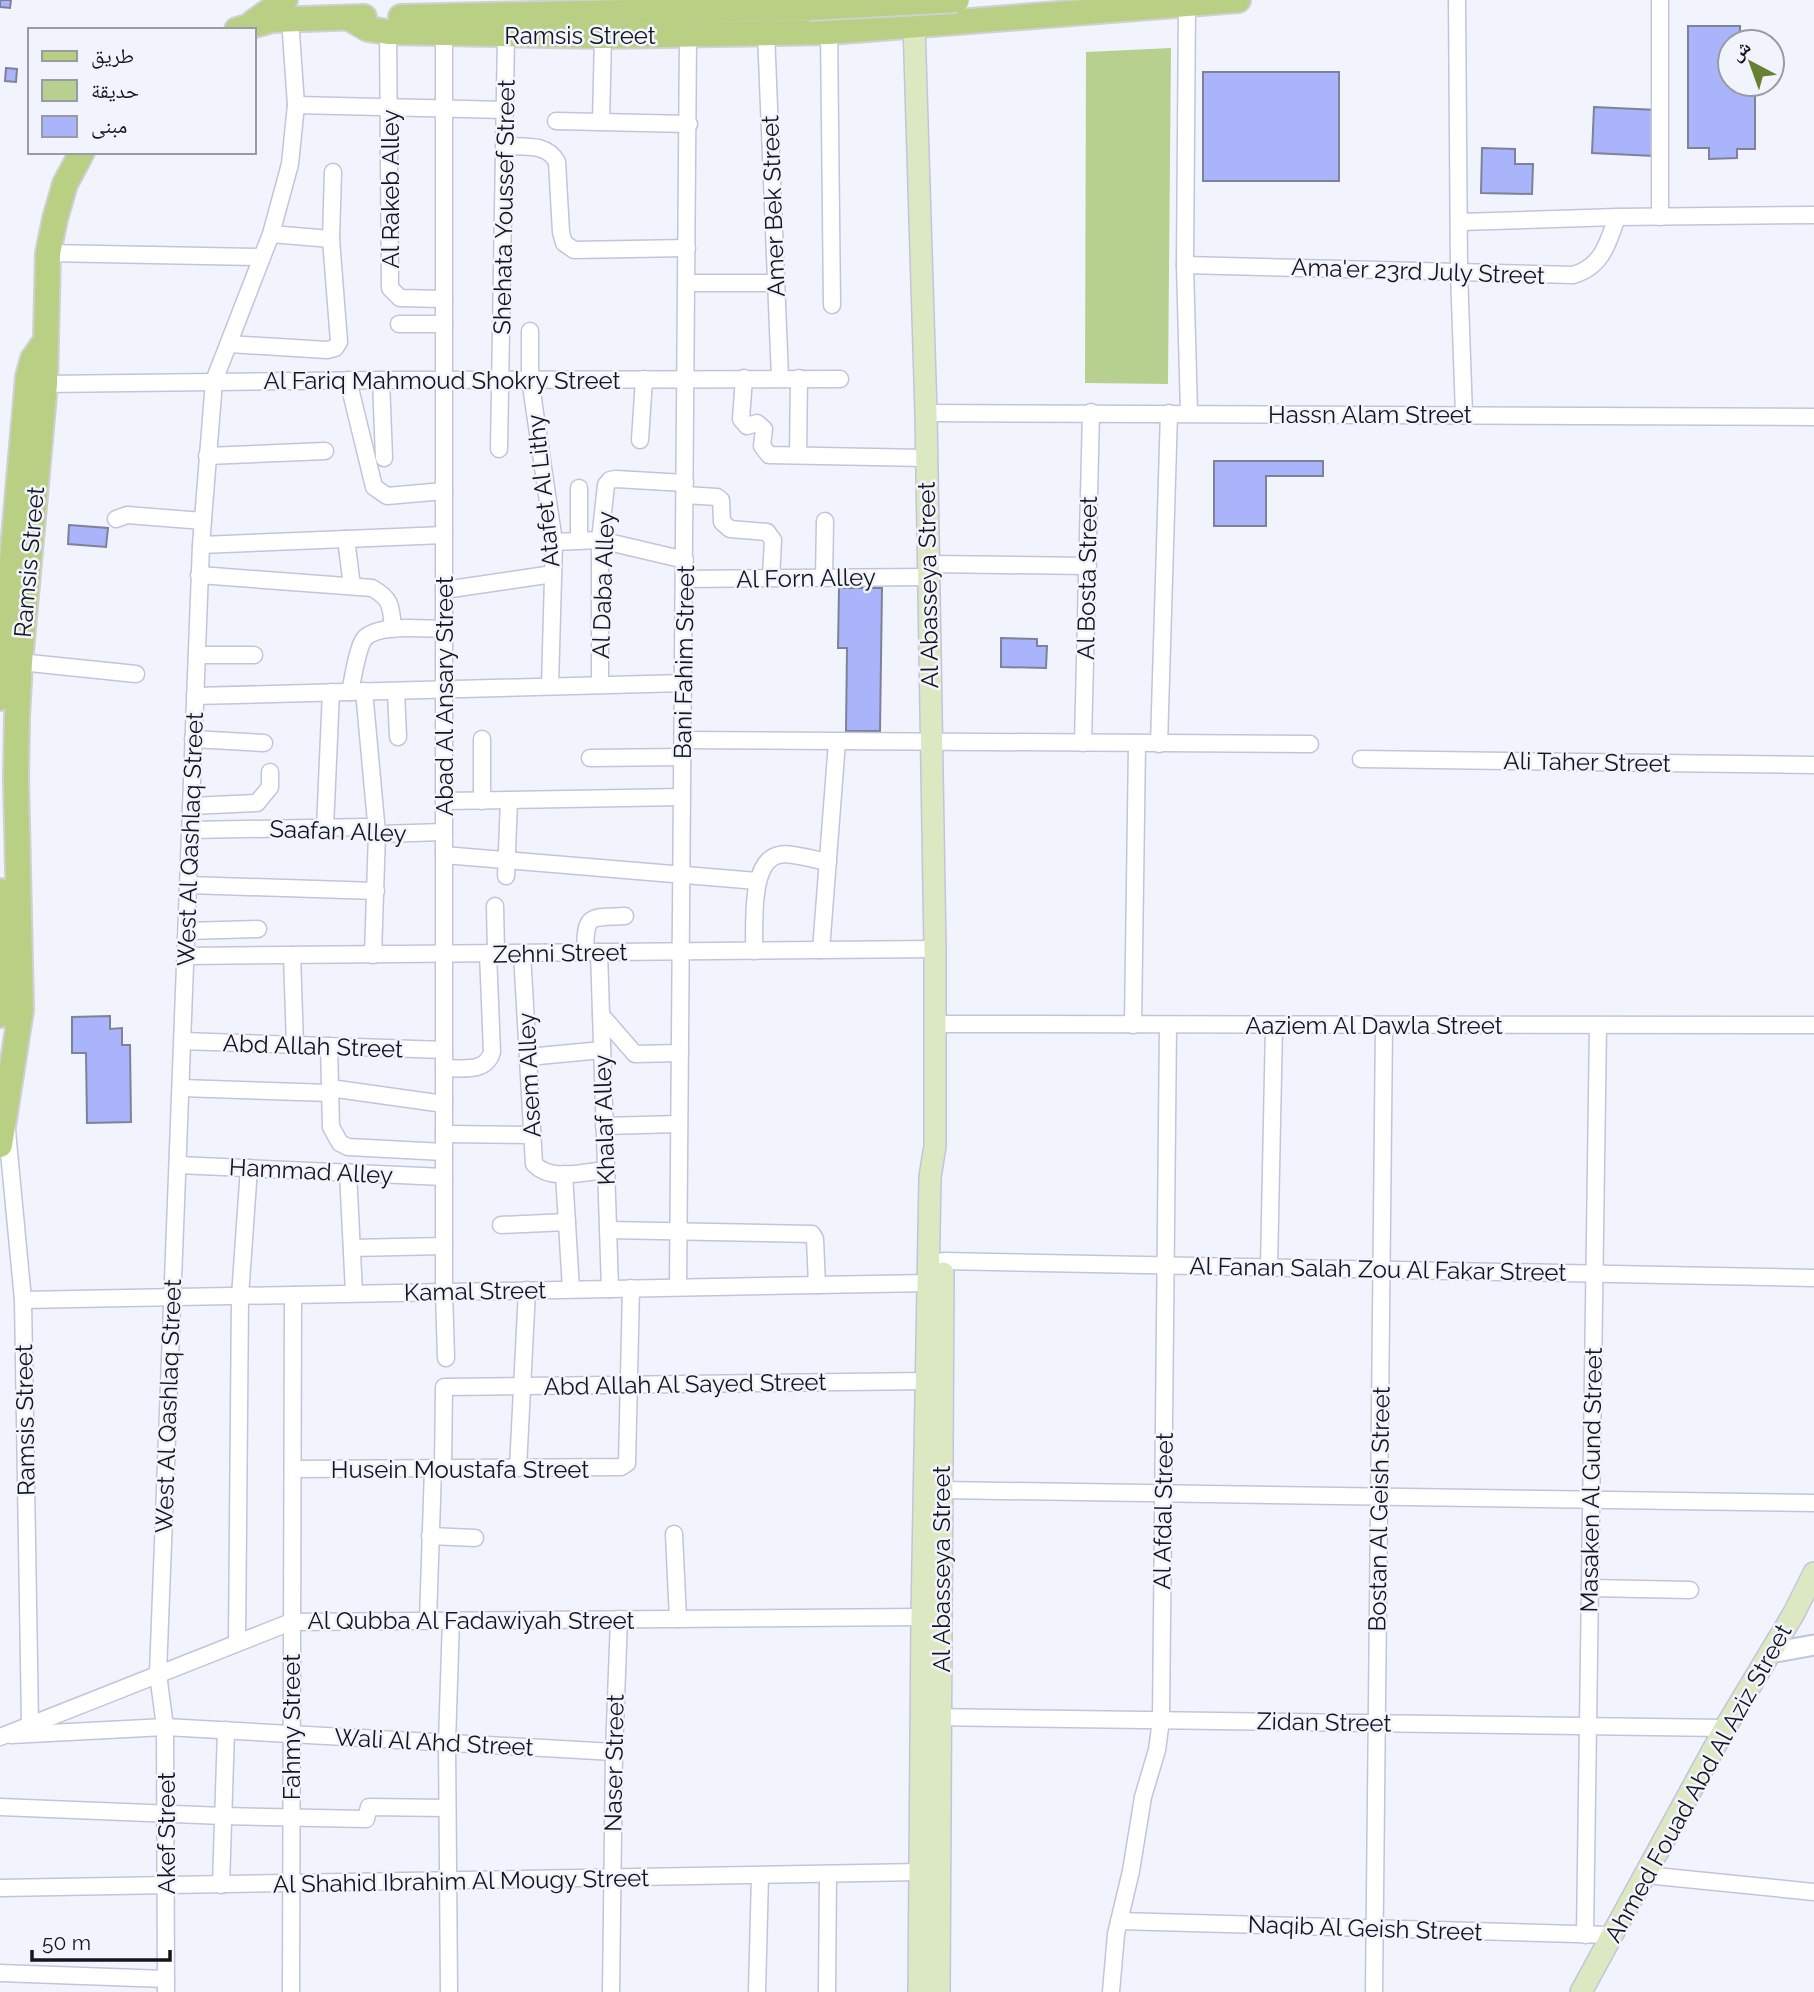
<svg xmlns="http://www.w3.org/2000/svg" width="1814" height="1992" viewBox="0 0 1814 1992" font-family="Raleway,'Noto Naskh Arabic',sans-serif">
  <style>
    .green { fill: #b8d08f }
    .building { fill: #a9b4fb; stroke: #7e8296; stroke-width: 2 }
    .lines { fill: none; stroke-linecap: round; stroke-linejoin: round }
    .minor-casing { stroke: #c1c5db; stroke-width: 19 }
    .tertiary-casing { stroke: #c1c5db; stroke-width: 23 }
    .secondary-casing { stroke: #c1c5db; stroke-width: 24 }
    .primary-casing { stroke: #d0d0d2; stroke-width: 28 }
    .minor { stroke: #fff; stroke-width: 16 }
    .tertiary { stroke: #fff; stroke-width: 19 }
    .secondary { stroke: #dce8c2; stroke-width: 21 }
    .primary { stroke: #b9d084; stroke-width: 24 }
    .primary-bridge-casing { stroke: #d0d0d2; stroke-width: 28; stroke-linecap: butt }
    .primary-bridge { stroke: #b9d084; stroke-width: 24 }
    .labels { text-anchor: middle; dominant-baseline: central; stroke-width: 5; stroke-linejoin: round; paint-order: stroke }
    .street-label { font-size: 24px; fill: #14151d; stroke: #f2f4fd }
  </style>
  <rect width="100%" height="100%" fill="#f2f4fd"/>
  <path class="green" d="M1171,48L1168,384L1085,383L1086,52Z"/>
  <g class="building">
    <path d="M0,0H11L10,8L0,7Z"/>
    <path d="M1688,26H1740V42H1730V84H1755V149H1737V158L1709,159V148H1688Z"/>
    <path d="M6,68L17,69L16,82L5,81Z"/>
    <rect x="1203" y="72" width="136" height="109"/>
    <path d="M1594,107L1657,110L1654,156L1592,153Z"/>
    <path d="M1482,148L1515,149V164H1533L1532,194L1481,193Z"/>
    <path d="M1214,461H1323V476H1266V526H1214Z"/>
    <path d="M69,525L108,528L106,547L68,544Z"/>
    <path d="M839,588H882L880,731H846L847,648H838Z"/>
    <path d="M1001,638L1037,639V646H1047L1046,668L1001,667Z"/>
    <path d="M110,1016V1029L122,1028V1045H130L131,1122L87,1123L86,1053H72V1017Z"/>
  </g>
  <g class="lines">
    <defs>
      <g id="minor">
        <path d="M1457,0L1459,272L1464,415"/>
        <path d="M1660,0V217"/>
        <path d="M1187,4L1185,265L1189,413"/>
        <path d="M388,32L390,288L400,298L444,299"/>
        <path d="M829,32L832,305"/>
        <path d="M444,33V1292L446,1358"/>
        <path d="M766,33L780,378"/>
        <path d="M296,105L506,110"/>
        <path d="M556,121L689,124"/>
        <path d="M601,122L603,36"/>
        <path d="M505,146C524,147 547,143 557,162L561,232L564,243L574,250L687,248"/>
        <path d="M1459,222L1617,217L1814,215"/>
        <path d="M271,234L331,239"/>
        <path d="M48,253L262,257"/>
        <path d="M1185,265L1573,275C1602,267 1608,243 1617,217"/>
        <path d="M687,283H776"/>
        <path d="M399,324H444"/>
        <path d="M530,331V379L554,542L550,686"/>
        <path d="M229,344L327,350L335,348L339,342L331,239L333,172"/>
        <path d="M744,378L741,419L747,426L757,423L764,429L762,446L769,455L925,458"/>
        <path d="M348,380L374,487L387,496L444,491"/>
        <path d="M381,380L384,458"/>
        <path d="M45,384L381,380L840,379"/>
        <path d="M926,413L1814,417"/>
        <path d="M640,440L644,379"/>
        <path d="M499,449L506,34"/>
        <path d="M798,455L799,378"/>
        <path d="M207,456L325,451"/>
        <path d="M685,495L717,497L721,500L722,522L730,529L767,532L773,540L771,578"/>
        <path d="M116,519L127,515L203,521"/>
        <path d="M346,539L352,586"/>
        <path d="M579,540V488"/>
        <path d="M554,542L600,540L685,560"/>
        <path d="M201,545L444,535"/>
        <path d="M928,564L1088,566"/>
        <path d="M199,575L372,588C392,599 391,607 393,629"/>
        <path d="M824,578L825,521"/>
        <path d="M684,579L928,577"/>
        <path d="M444,590L553,574"/>
        <path d="M197,655H254"/>
        <path d="M20,662L136,674"/>
        <path d="M600,685V540L606,485L610,480L616,479L685,483"/>
        <path d="M364,691L377,833L373,955"/>
        <path d="M396,691L398,737"/>
        <path d="M350,692C353,679 357,649 364,639C378,623 424,629 444,629"/>
        <path d="M195,696L684,683"/>
        <path d="M193,739L264,743"/>
        <path d="M683,740L1310,744"/>
        <path d="M1083,743L1091,412"/>
        <path d="M1159,744L1169,413"/>
        <path d="M590,758L683,757"/>
        <path d="M1361,759L1814,765"/>
        <path d="M444,801L682,797"/>
        <path d="M482,801V739"/>
        <path d="M191,806L257,803L270,787V772"/>
        <path d="M325,828L331,692"/>
        <path d="M190,830L365,827L380,834L444,832"/>
        <path d="M444,855L757,881"/>
        <path d="M506,876L509,800"/>
        <path d="M188,885L376,891"/>
        <path d="M495,906L496,953"/>
        <path d="M187,931L258,929"/>
        <path d="M821,950L837,742"/>
        <path d="M754,951C755,927 749,861 779,855C789,852 816,860 828,862"/>
        <path d="M585,952C586,913 588,918 625,916"/>
        <path d="M599,952L610,1289"/>
        <path d="M522,953L534,1164C551,1182 583,1172 606,1170"/>
        <path d="M292,955L295,1045"/>
        <path d="M185,956L935,949"/>
        <path d="M601,1015L635,1054L680,1053"/>
        <path d="M935,1024L1814,1025"/>
        <path d="M1133,1025L1137,744"/>
        <path d="M183,1041L444,1050"/>
        <path d="M329,1046L331,1127L340,1143L348,1147L444,1152"/>
        <path d="M528,1057L602,1050"/>
        <path d="M444,1068C462,1068 486,1073 492,1052L488,953"/>
        <path d="M181,1088L330,1093"/>
        <path d="M330,1088L444,1104"/>
        <path d="M604,1126L679,1124"/>
        <path d="M7,1131L23,1300L30,1723"/>
        <path d="M444,1134L533,1135"/>
        <path d="M178,1165L444,1177"/>
        <path d="M348,1172L354,1293"/>
        <path d="M564,1174L571,1289"/>
        <path d="M501,1225L567,1222"/>
        <path d="M608,1230L812,1234L815,1239L817,1285"/>
        <path d="M352,1248L444,1246"/>
        <path d="M943,1261L1814,1278"/>
        <path d="M1269,1267L1274,1025"/>
        <path d="M678,1287L688,36"/>
        <path d="M23,1300L928,1283"/>
        <path d="M443,1468L444,1387L927,1381"/>
        <path d="M518,1468L527,1290"/>
        <path d="M293,1469L621,1467L627,1463L631,1288"/>
        <path d="M941,1490L1814,1503"/>
        <path d="M674,1534L678,1619"/>
        <path d="M430,1536L475,1538"/>
        <path d="M1590,1588L1690,1590"/>
        <path d="M428,1620L433,1469"/>
        <path d="M237,1641L240,1296L249,1168"/>
        <path d="M930,1717L1725,1728"/>
        <path d="M11,1735L165,1727L614,1752"/>
        <path d="M0,1737L291,1622L922,1617"/>
        <path d="M0,1807L223,1816L366,1819L369,1807L447,1808"/>
        <path d="M1646,1875L1814,1892"/>
        <path d="M221,1885L226,1730"/>
        <path d="M0,1888L921,1872"/>
        <path d="M1119,1921L1611,1935"/>
        <path d="M1585,1935L1598,1025"/>
        <path d="M0,1973L166,1979"/>
        <path d="M166,1992L165,1727L158,1674L201,545L214,381L271,234L290,164L296,105L290,19"/>
        <path d="M291,1992L293,1295"/>
        <path d="M449,1992L447,1742L451,1620"/>
        <path d="M611,1992L614,1752L619,1619"/>
        <path d="M757,1992L760,1875"/>
        <path d="M827,1992L828,1874"/>
        <path d="M1111,1992L1116,1934L1131,1871L1143,1797L1157,1750L1161,1720L1168,1025"/>
        <path d="M1374,1992L1384,1025"/>
      </g>
      <path id="tertiary" d="M1770,1653L1814,1645"/>
      <g id="secondary">
        <path d="M914,24L926,413L935,949V1146L930,1177L922,1617L919,1992"/>
        <path d="M939,1992L943,1273"/>
        <path d="M1581,1992L1725,1728L1794,1613L1814,1573"/>
      </g>
      <g id="primary">
        <path d="M401,17L809,8"/>
        <path d="M349,18L368,29L388,32L603,36L829,32L1238,0"/>
        <path d="M254,22L285,0"/>
        <path d="M237,30L272,20L364,17"/>
        <path d="M0,698L28,377L33,359L42,346"/>
        <path d="M0,891L2,957L0,1015"/>
        <path d="M0,1145L21,1010L16,778L17,717L20,662L45,384L48,253L55,219L65,184L82,152"/>
      </g>
    </defs>
    <use href="#minor" class="minor-casing"/>
    <use href="#tertiary" class="tertiary-casing"/>
    <use href="#secondary" class="secondary-casing"/>
    <use href="#primary" class="primary-casing"/>
    <use href="#minor" class="minor"/>
    <use href="#tertiary" class="tertiary"/>
    <use href="#secondary" class="secondary"/>
    <use href="#primary" class="primary"/>
    <defs>
      <path id="primary-bridge" d="M809,8L957,0"/>
    </defs>
    <use href="#primary-bridge" class="primary-bridge-casing"/>
    <use href="#primary-bridge" class="primary-bridge"/>
  </g>
  <g class="labels">
    <g class="street-label">
      <text x="580" y="35">Ramsis Street</text>
      <text transform="translate(390 189) rotate(-90)">Al Rakeb Alley</text>
      <text transform="translate(773 206) rotate(-92)">Amer Bek Street</text>
      <text transform="translate(504 207) rotate(-89)">Shehata Youssef Street</text>
      <text transform="translate(1418 271) rotate(2)">Ama'er 23rd July Street</text>
      <text x="442" y="380">Al Fariq Mahmoud Shokry Street</text>
      <text x="1370" y="414">Hassn Alam Street</text>
      <text transform="translate(543 491) rotate(-96)">Atafet Al Lithy</text>
      <text transform="translate(29 562) rotate(-85)">Ramsis Street</text>
      <text transform="translate(806 578) rotate(-1)">Al Forn Alley</text>
      <text transform="translate(1087 578) rotate(-89)">Al Bosta Street</text>
      <text transform="translate(603 585) rotate(-88)">Al Daba Alley</text>
      <text transform="translate(928 585) rotate(-91)">Al Abasseya Street</text>
      <text transform="translate(684 662) rotate(-89)">Bani Fahim Street</text>
      <text transform="translate(444 696) rotate(-90)">Abad Al Ansary Street</text>
      <text transform="translate(1587 762) rotate(1)">Ali Taher Street</text>
      <text transform="translate(338 831) rotate(2)">Saafan Alley</text>
      <text transform="translate(190 839) rotate(-88)">West Al Qashlaq Street</text>
      <text transform="translate(560 953) rotate(-1)">Zehni Street</text>
      <text x="1374" y="1025">Aaziem Al Dawla Street</text>
      <text transform="translate(313 1046) rotate(2)">Abd Allah Street</text>
      <text transform="translate(529 1075) rotate(-93)">Asem Alley</text>
      <text transform="translate(604 1120) rotate(-92)">Khalaf Alley</text>
      <text transform="translate(311 1171) rotate(3)">Hammad Alley</text>
      <text transform="translate(1378 1269) rotate(1)">Al Fanan Salah Zou Al Fakar Street</text>
      <text transform="translate(475 1291) rotate(-1)">Kamal Street</text>
      <text transform="translate(685 1384) rotate(-1)">Abd Allah Al Sayed Street</text>
      <text transform="translate(168 1406) rotate(-88)">West Al Qashlaq Street</text>
      <text transform="translate(25 1420) rotate(-91)">Ramsis Street</text>
      <text x="460" y="1469">Husein Moustafa Street</text>
      <text transform="translate(1591 1480) rotate(-89)">Masaken Al Gund Street</text>
      <text transform="translate(1379 1509) rotate(-89)">Bostan Al Geish Street</text>
      <text transform="translate(1163 1511) rotate(-89)">Al Afdal Street</text>
      <text transform="translate(941 1569) rotate(-90)">Al Abasseya Street</text>
      <text x="471" y="1620">Al Qubba Al Fadawiyah Street</text>
      <text transform="translate(1324 1722) rotate(1)">Zidan Street</text>
      <text transform="translate(291 1727) rotate(-90)">Fahmy Street</text>
      <text transform="translate(434 1742) rotate(3)">Wali Al Ahd Street</text>
      <text transform="translate(614 1763) rotate(-89)">Naser Street</text>
      <text transform="translate(1698 1783) rotate(-61)">Ahmed Fouad Abd Al Aziz Street</text>
      <text transform="translate(166 1833) rotate(-90)">Akef Street</text>
      <text transform="translate(461 1881) rotate(-1)">Al Shahid Ibrahim Al Mougy Street</text>
      <text transform="translate(1365 1928) rotate(2)">Naqib Al Geish Street</text>
    </g>
  </g>
  <rect x="28" y="28" width="228" height="126" fill="#f2f4fd" stroke="#999ba3" stroke-width="2"/>
  <rect x="42" y="51" width="35" height="10" fill="#b9d084" stroke="#999ba3" stroke-width="2"/>
  <text x="91" y="63" font-size="21" fill="#14151d">طريق</text>
  <rect x="42" y="80" width="35" height="21" fill="#b8d08f" stroke="#999ba3" stroke-width="2"/>
  <text x="91" y="98" font-size="21" fill="#14151d">حديقة</text>
  <rect x="42" y="116" width="35" height="21" fill="#a9b4fb" stroke="#999ba3" stroke-width="2"/>
  <text x="91" y="133" font-size="21" fill="#14151d">مبنى</text>
  <g transform="translate(1751 63) rotate(319)"><circle r="33" fill="#f2f4fd" stroke="#999ba3" stroke-width="2"/>
  <path d="M0-5L12 26L0 18L-12 26Z" fill="#678032"/>
  <text y="-10" font-size="19" font-weight="bold" text-anchor="middle" fill="#14151d">ش</text>
  </g>
  <path d="M32 1950v10h138v-10" fill="none" stroke="#14151d" stroke-width="3.5"/>
  <text x="42" y="1950" font-size="21" fill="#14151d" stroke="#f2f4fd" stroke-width="5" paint-order="stroke">50 m</text>
</svg>
